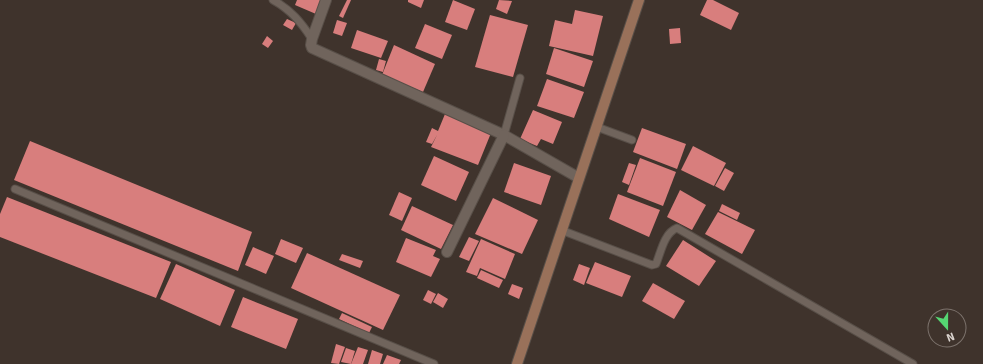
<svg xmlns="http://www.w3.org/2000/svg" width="983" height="364" viewBox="0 0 983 364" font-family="Signika,sans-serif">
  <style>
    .building { fill: #d87e7d }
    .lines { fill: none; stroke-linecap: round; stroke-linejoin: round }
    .lane-casing { stroke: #584f48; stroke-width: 9 }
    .street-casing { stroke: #584f48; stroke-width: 12 }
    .secondary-casing { stroke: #584f48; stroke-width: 12 }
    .lane { stroke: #70645c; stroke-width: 7 }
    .street { stroke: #70645c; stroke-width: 10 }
    .secondary { stroke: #99715a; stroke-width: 10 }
  </style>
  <rect width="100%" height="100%" fill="#3f332c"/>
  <g class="building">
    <path d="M297,0H322L316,14L295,5Z"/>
    <path d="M347,0H351L343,18L339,16Z"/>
    <path d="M408,0H424L421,8L408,2Z"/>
    <path d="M453,0L475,9L467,30L445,22Z"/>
    <path d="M499,0L512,1L507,14L496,9Z"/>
    <path d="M707,0H713L739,13L731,30L700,15Z"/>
    <path d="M575,10L603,16L593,56L549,46L555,20L572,24Z"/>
    <path d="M490,15L528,25L513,77L475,67Z"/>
    <path d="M287,19L296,23L292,30L283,25Z"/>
    <path d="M337,20L347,23L342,36L333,33Z"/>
    <path d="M425,24L452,35L442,59L415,48Z"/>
    <path d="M680,28L681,43L670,44L669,29Z"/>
    <path d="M357,30L388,41L381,58L351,48Z"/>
    <path d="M267,36L273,41L268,48L262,44Z"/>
    <path d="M394,45L435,64L423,92L382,75Z"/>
    <path d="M554,48L593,61L584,87L546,74Z"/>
    <path d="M379,59L386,61L383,72L376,70Z"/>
    <path d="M547,79L584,92L574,118L537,106Z"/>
    <path d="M533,110L562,122L553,144L541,139L537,146L520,139Z"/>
    <path d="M445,114L491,133L478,165L431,147L437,135L432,144L426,142L432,128L438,131Z"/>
    <path d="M642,128L686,144L677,169L633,152Z"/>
    <path d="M30,141L252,232L238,271L14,180Z"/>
    <path d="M693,146L726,163L714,186L681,170Z"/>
    <path d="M434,156L469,172L456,201L421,185Z"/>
    <path d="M640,158L676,172L663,206L627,192Z"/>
    <path d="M514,163L551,176L541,205L504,192Z"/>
    <path d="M629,163L636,165L629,185L622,182Z"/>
    <path d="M725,168L734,173L724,191L715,186Z"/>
    <path d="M680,190L706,205L692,230L667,217Z"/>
    <path d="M399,192L412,198L402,221L389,215Z"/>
    <path d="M618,194L660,210L649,237L609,219Z"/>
    <path d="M7,197L171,262L156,298L0,237V214Z"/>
    <path d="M493,198L538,220L522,254L475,234Z"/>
    <path d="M722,204L740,213L737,220L719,211Z"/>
    <path d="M412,206L453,225L441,249L401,230Z"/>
    <path d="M718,212L755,230L742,254L705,234Z"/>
    <path d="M469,237L479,241L469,261L459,257Z"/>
    <path d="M406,238L436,250L433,256L440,259L431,277L396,262Z"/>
    <path d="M281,239L303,248L296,263L275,254Z"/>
    <path d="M481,239L515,254L505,279L480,268L477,276L466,272Z"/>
    <path d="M683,240L716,261L699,286L666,266Z"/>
    <path d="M253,247L274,256L266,274L245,265Z"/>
    <path d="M307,253L400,295L383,330L291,288Z"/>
    <path d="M342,254L363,261L360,268L339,260Z"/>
    <path d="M595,262L631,276L622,297L586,283Z"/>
    <path d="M176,264L235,290L220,326L160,299Z"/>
    <path d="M579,264L590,268L584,285L573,280Z"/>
    <path d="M481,270L503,280L499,288L477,278Z"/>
    <path d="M653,283L685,301L674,319L642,301Z"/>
    <path d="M512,284L523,288L519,299L508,294Z"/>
    <path d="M428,290L436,294L431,304L423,300Z"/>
    <path d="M438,293L448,299L443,308L433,302Z"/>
    <path d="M243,297L298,319L286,349L231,327Z"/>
    <path d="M342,313L372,327L369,333L339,319Z"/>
    <path d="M336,344L345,347L339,364L331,363Z"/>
    <path d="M358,347L368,350L363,364H351Z"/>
    <path d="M346,348L355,351L351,364L341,362Z"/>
    <path d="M372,350L383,354L380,364H368Z"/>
    <path d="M387,355L401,360L399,364H383Z"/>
  </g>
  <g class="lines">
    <defs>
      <g id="lane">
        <path d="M273,0C291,10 301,22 312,39"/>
        <path d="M597,127L632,140"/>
        <path d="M504,135L520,78"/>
        <path d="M15,189L434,364"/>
        <path d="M561,230L652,265L656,264C661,252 664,233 677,228L913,364"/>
      </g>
      <g id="street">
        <path d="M326,0L312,39L311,45L312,48L504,135L579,178"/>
        <path d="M447,252L504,135"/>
      </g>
      <path id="secondary" d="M517,364L639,0"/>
    </defs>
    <use href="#lane" class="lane-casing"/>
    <use href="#street" class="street-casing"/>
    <use href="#secondary" class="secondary-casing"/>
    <use href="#lane" class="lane"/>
    <use href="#street" class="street"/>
    <use href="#secondary" class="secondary"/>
  </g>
  <g transform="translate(947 328) rotate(159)"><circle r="19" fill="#3f332c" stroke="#7d736d"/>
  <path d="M0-3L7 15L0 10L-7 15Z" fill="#55d672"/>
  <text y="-6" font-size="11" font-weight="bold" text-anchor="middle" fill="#dad3ce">N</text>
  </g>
</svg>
